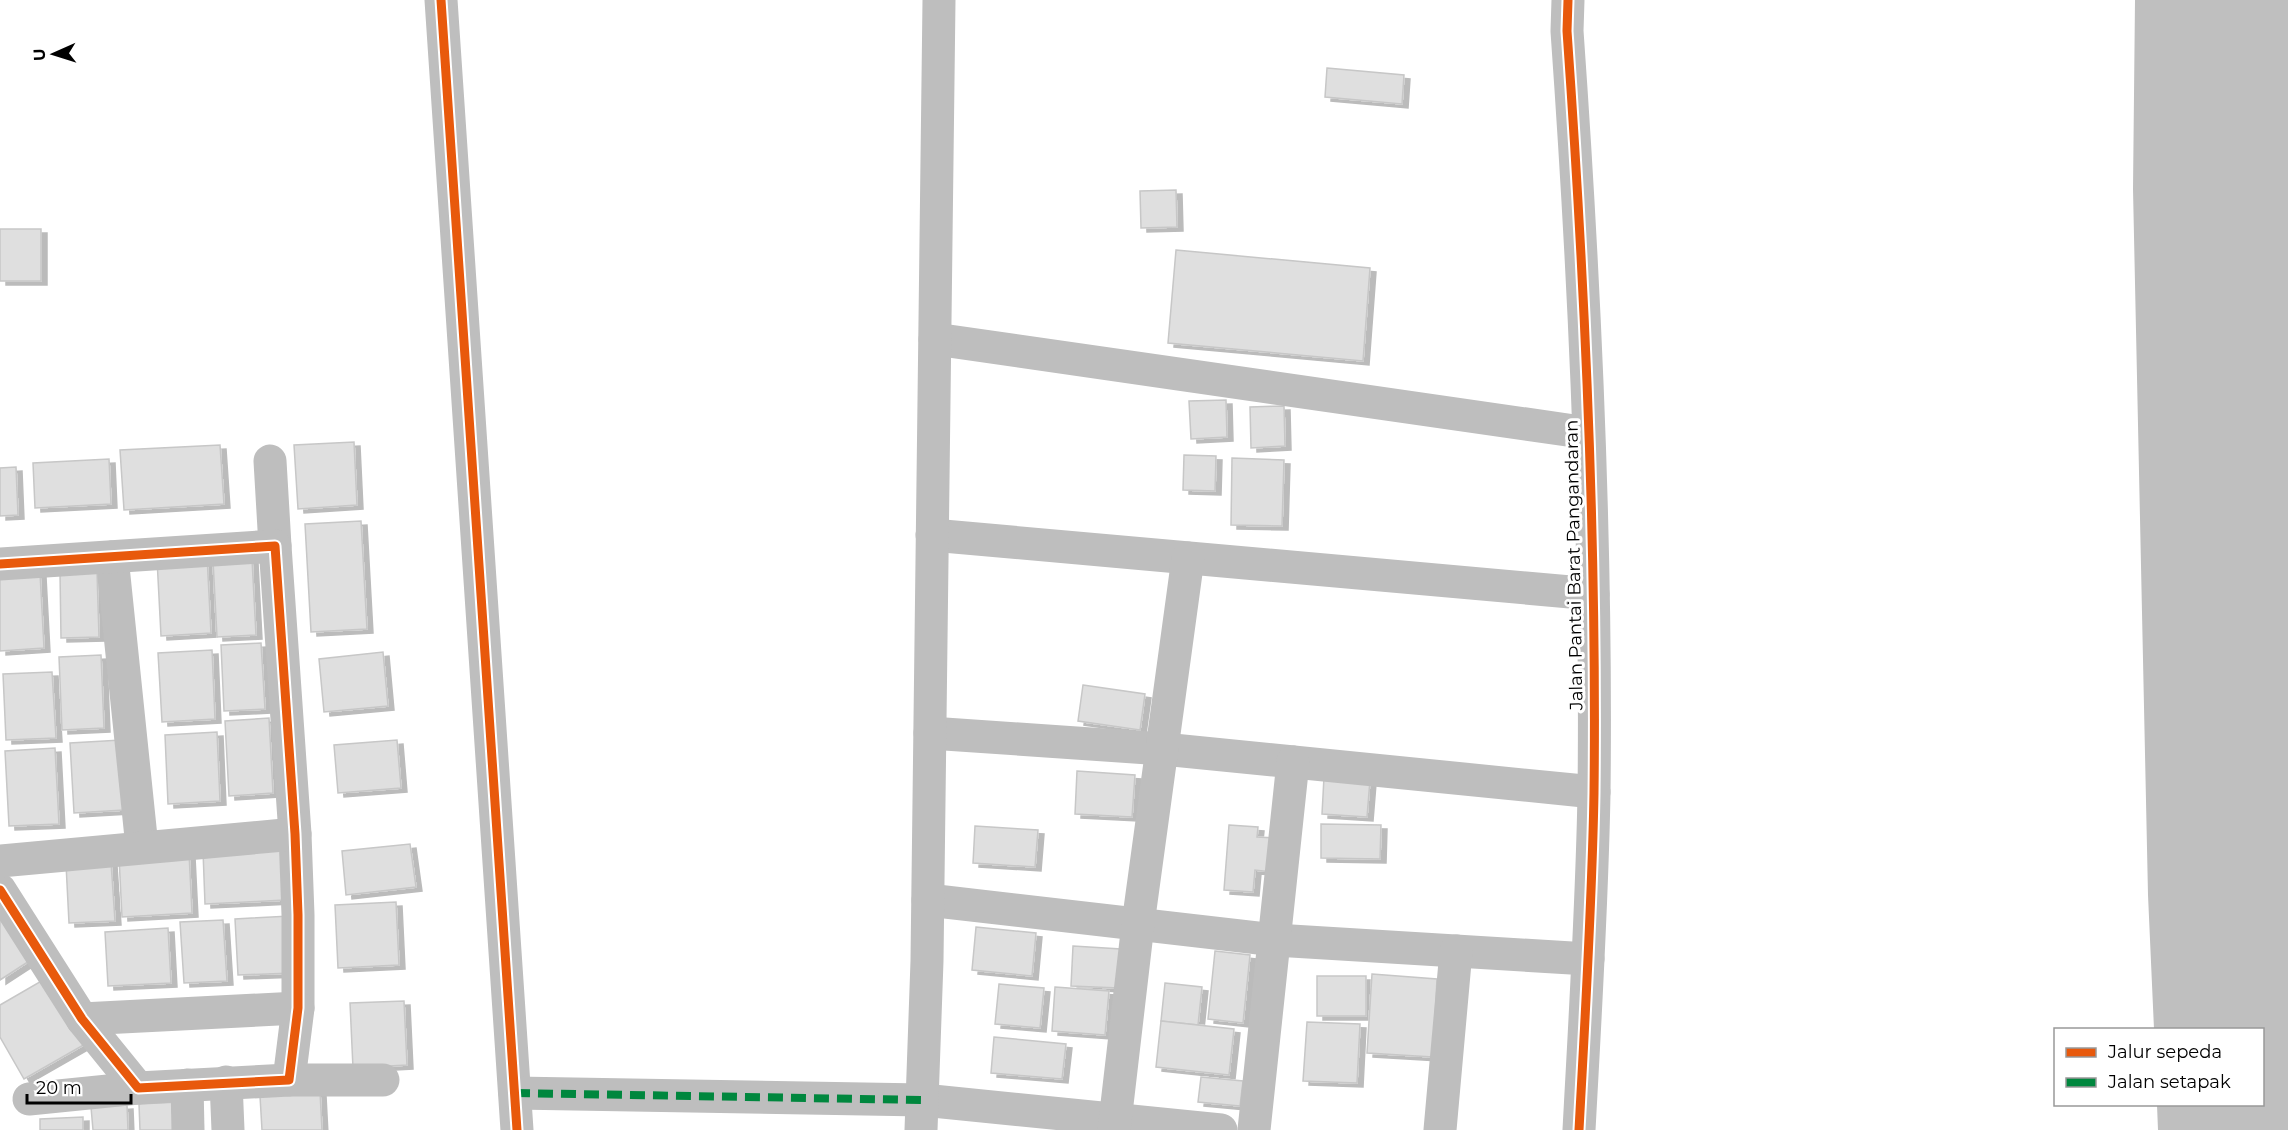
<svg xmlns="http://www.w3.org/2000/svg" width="2288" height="1130" viewBox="0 0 2288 1130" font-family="Montserrat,sans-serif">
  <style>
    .water { fill: #bfbfbf }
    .building { fill: #dfdfdf; stroke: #c7c7c7; stroke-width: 1.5; filter: url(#shadow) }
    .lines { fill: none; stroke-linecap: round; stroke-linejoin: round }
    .minor { stroke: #bebebe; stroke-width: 33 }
    .quiet { stroke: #00873e; stroke-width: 8; stroke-dasharray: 15 8; stroke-linecap: butt }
    .cycleway-casing { stroke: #fff; stroke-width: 13 }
    .cycleway { stroke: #e8590c; stroke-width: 9 }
    .labels { text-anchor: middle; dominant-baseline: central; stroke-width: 6; stroke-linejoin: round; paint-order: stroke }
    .street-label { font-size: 18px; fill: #000; stroke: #fff }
  </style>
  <defs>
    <filter id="shadow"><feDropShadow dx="6" dy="4" stdDeviation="0" flood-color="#0004"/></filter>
  </defs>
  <rect width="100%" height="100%" fill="#fff"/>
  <path class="water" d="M2135,0H2288V1130H2158L2157,1105L2262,1104V1030L2154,1029L2148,895L2133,189Z"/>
  <g class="building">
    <path d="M1327,68L1404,75L1402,104L1325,97Z"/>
    <path d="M1176,190L1177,227L1141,228L1140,191Z"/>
    <rect x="0" y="229" width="41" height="52"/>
    <path d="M1176,250L1370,268L1363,361L1168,343Z"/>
    <path d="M1226,400L1227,437L1191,439L1189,401Z"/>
    <path d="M1284,406L1285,446L1251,448L1250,407Z"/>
    <path d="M354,442L357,505L298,509L294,445Z"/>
    <path d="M220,445L224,504L124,510L120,450Z"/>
    <path d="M1184,455L1216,456L1215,491L1183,490Z"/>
    <path d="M1232,458L1284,460L1282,526L1231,525Z"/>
    <path d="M109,459L111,504L35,508L33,463Z"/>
    <path d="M16,467L18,515L0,516V468Z"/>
    <path d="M361,521L367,629L311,632L305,524Z"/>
    <path d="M207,556L211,633L161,636L157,559Z"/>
    <path d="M252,559L256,635L217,637L213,561Z"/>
    <path d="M97,572L99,637L61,638L60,573Z"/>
    <path d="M40,573L44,648L0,651V575Z"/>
    <path d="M261,643L265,709L224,711L221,645Z"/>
    <path d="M212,650L215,719L162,722L158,653Z"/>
    <path d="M383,652L388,706L324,712L319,659Z"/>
    <path d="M101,655L104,728L62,730L59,657Z"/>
    <path d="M52,672L56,738L6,740L3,674Z"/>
    <path d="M1083,685L1145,694L1140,730L1078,721Z"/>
    <path d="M269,718L273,793L229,796L225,721Z"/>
    <path d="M217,732L220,801L168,804L165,735Z"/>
    <path d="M121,740L124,810L74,813L70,743Z"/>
    <path d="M397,740L401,788L338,793L334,745Z"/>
    <path d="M55,748L59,824L9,826L5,751Z"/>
    <path d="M1077,771L1135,775L1132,817L1075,814Z"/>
    <path d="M1324,777L1370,780L1367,817L1322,814Z"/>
    <path d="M1321,824L1381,825L1380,859L1321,858Z"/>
    <path d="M1229,825L1258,827L1257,837L1276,838L1273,872L1255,870L1253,892L1224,890Z"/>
    <path d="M975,826L1038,830L1035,867L973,863Z"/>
    <path d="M410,844L416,887L346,895L342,851Z"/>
    <path d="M282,846L285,900L205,904L203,851Z"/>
    <path d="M189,853L192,913L122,917L119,857Z"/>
    <path d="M111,862L115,921L69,923L66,864Z"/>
    <path d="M0,900L37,956L0,980Z"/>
    <path d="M396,902L399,965L338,968L335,905Z"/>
    <path d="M290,916L293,973L238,975L235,919Z"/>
    <path d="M223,920L227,981L184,983L180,922Z"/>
    <path d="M976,927L1036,933L1032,976L972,970Z"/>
    <path d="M168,928L171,983L108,986L105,932Z"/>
    <path d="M1073,946L1121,949L1119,988L1071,986Z"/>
    <path d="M1215,951L1250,955L1243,1023L1208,1019Z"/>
    <path d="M1372,974L1437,979L1433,1057L1367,1053Z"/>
    <path d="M50,976L87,1043L24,1079L0,1037V1005Z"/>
    <rect x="1317" y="976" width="49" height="40"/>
    <path d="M1165,983L1202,987L1198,1025L1161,1021Z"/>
    <path d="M999,984L1044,988L1040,1028L995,1024Z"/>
    <path d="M1055,987L1109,991L1105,1035L1052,1031Z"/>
    <path d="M404,1001L407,1065L353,1068L350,1003Z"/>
    <path d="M1161,1021L1234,1029L1229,1075L1156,1067Z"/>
    <path d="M1307,1022L1360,1024L1357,1083L1303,1081Z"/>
    <path d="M994,1037L1066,1044L1062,1079L991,1073Z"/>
    <path d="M1201,1077L1243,1081L1240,1106L1198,1102Z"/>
    <path d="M320,1092L322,1130H262L260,1096Z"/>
    <path d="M179,1102L181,1130H140L139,1104Z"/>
    <path d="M127,1105L128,1130H93L91,1107Z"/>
    <path d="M83,1117V1130H40V1119Z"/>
  </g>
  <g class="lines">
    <g class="minor">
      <path d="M441,0L517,1130"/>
      <path d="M1568,0L1567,31C1585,285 1597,539 1594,793C1592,906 1585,1018 1579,1130"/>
      <path d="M935,339L1588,433"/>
      <path d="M270,461L275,546"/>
      <path d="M932,535L1593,594"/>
      <path d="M112,557L142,847"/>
      <path d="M0,564L275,546L295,834L298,915V1008L289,1080L138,1088L82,1019L0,890"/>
      <path d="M930,733L1163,749L1594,792"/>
      <path d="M0,861L295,834"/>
      <path d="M928,900L1275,940L1588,959"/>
      <path d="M82,1019L298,1008"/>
      <path d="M289,1080H383"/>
      <path d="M226,1082L228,1130"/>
      <path d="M187,1085L188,1130"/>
      <path d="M515,1093L923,1100L1221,1130"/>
      <path d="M29,1099L138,1088"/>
      <path d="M921,1130L927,961L939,0"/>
      <path d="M1114,1130L1138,924L1188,558"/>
      <path d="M1254,1130L1293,762"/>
      <path d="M1440,1130L1456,951"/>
    </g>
    <path class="quiet" d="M515,1093L923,1100"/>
    <defs>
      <g id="cycleway">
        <path d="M441,0L517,1130"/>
        <path d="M1568,0L1567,31C1585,285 1597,539 1594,793C1592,906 1585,1018 1579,1130"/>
        <path d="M0,564L275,546L295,834L298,915V1008L289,1080L138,1088L82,1019L0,890"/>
      </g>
    </defs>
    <use href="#cycleway" class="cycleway-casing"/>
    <use href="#cycleway" class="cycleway"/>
  </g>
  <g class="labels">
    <g class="street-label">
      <text transform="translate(1574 565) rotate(-91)">Jalan Pantai Barat Pangandaran</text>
    </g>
  </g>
  <rect x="2054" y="1028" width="210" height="78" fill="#ffffff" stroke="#999999" stroke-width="1.5"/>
  <rect x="2066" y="1048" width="30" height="9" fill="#e8590c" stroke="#999999" stroke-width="1.5"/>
  <text x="2108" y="1058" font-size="18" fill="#000000">Jalur sepeda</text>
  <rect x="2066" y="1078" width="30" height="9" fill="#00873e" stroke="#999999" stroke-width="1.5"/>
  <text x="2108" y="1088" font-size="18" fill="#000000">Jalan setapak</text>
  <g transform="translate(54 54) rotate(267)" stroke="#ffffff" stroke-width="4.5" paint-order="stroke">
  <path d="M0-4.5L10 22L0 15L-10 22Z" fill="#000000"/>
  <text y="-9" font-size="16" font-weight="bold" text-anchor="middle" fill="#000000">U</text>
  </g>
  <path d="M27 1094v9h104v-9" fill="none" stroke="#000000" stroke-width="3"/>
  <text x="36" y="1094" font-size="18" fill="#000000" stroke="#ffffff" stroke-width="4.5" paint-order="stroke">20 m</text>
</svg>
